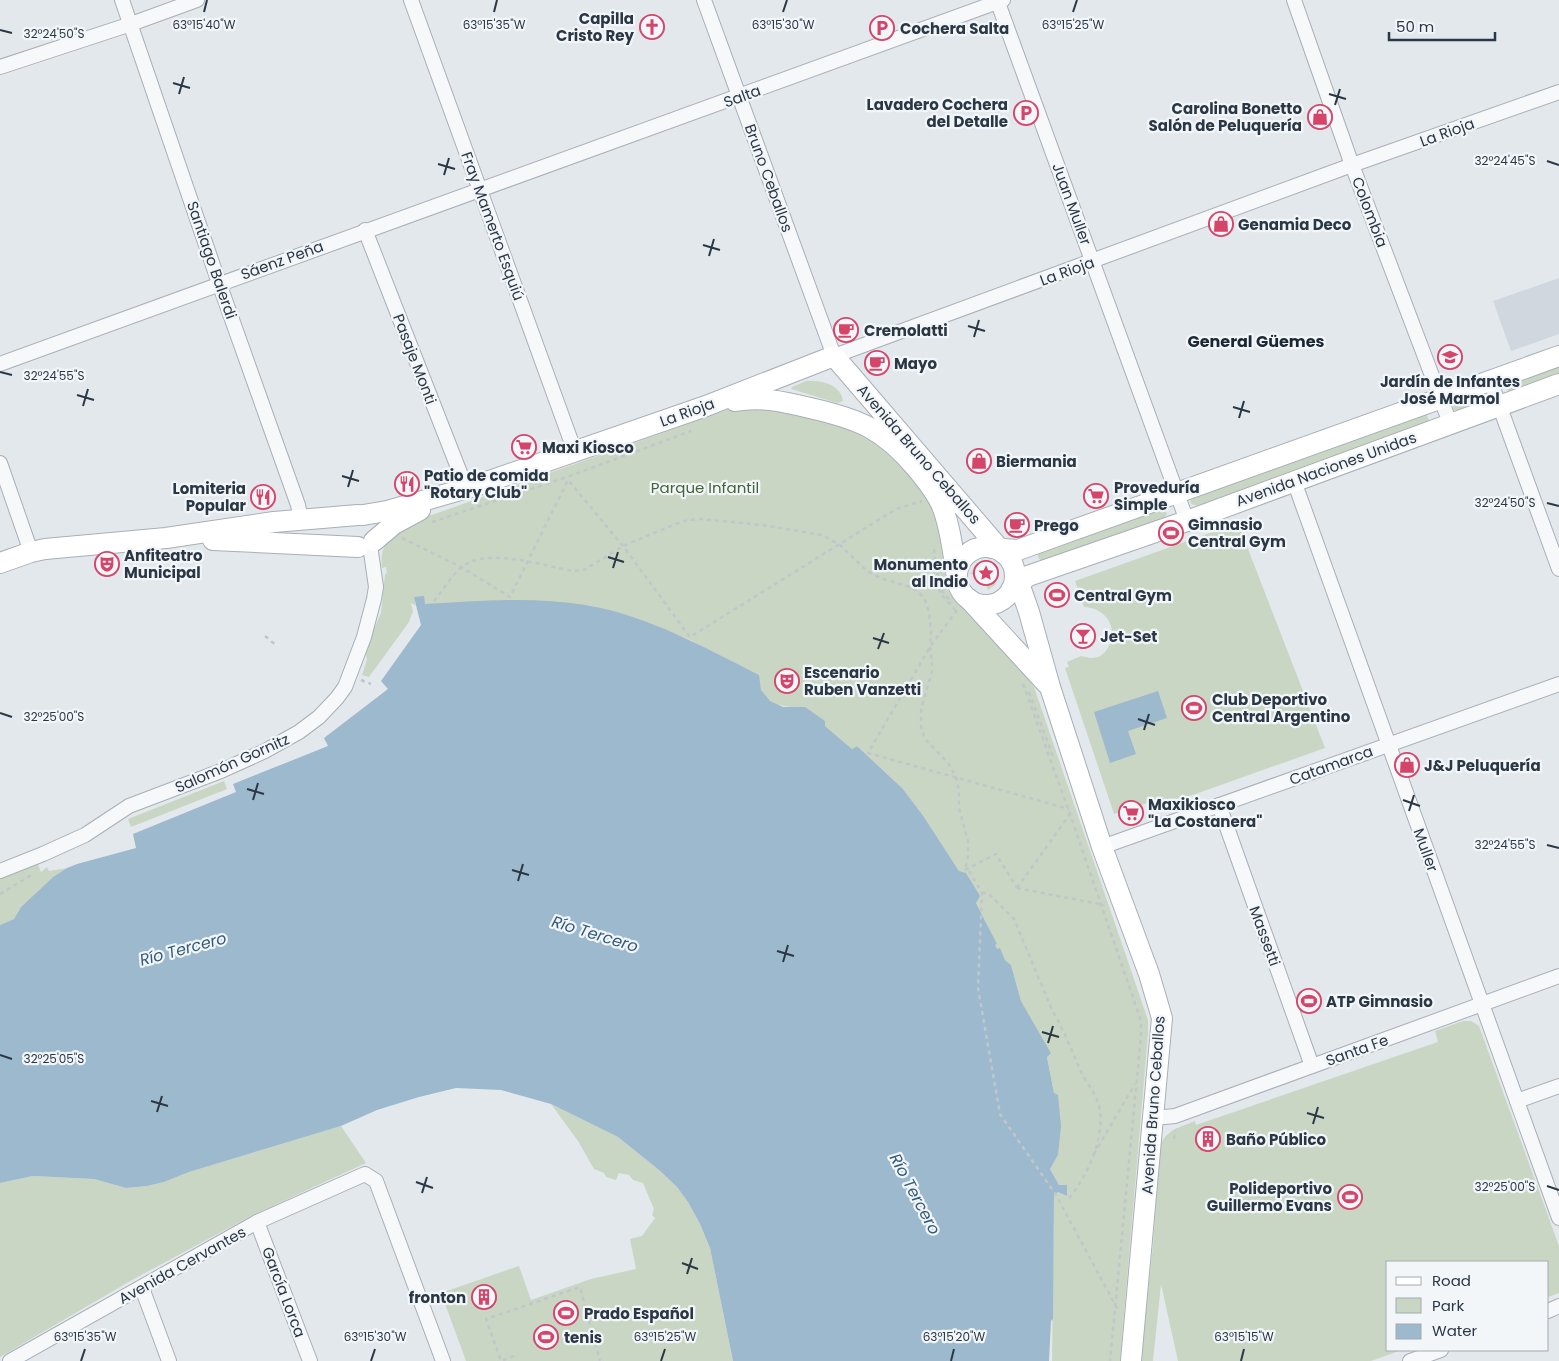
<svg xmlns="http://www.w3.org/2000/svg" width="1559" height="1361" viewBox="0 0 1559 1361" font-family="Poppins,sans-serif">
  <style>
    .built { fill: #d1d7de }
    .green { fill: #cad6c4 }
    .water { fill: #9db9cd }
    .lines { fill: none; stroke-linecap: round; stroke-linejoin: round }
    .street-casing { stroke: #a8afb7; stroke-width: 16 }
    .secondary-casing { stroke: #a8afb7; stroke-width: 22 }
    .path { stroke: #c1c6cb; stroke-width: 2.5; stroke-dasharray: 4 4; stroke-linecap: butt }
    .street { stroke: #f6f8fa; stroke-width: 14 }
    .secondary { stroke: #fff; stroke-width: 20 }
    .ticks { fill: none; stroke: #2a3745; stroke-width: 2 }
    .labels { text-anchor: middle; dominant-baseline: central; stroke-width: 4.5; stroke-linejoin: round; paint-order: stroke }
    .poi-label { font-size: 15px; font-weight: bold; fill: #2a3745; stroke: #f3f6f9; text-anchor: start }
    .street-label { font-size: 15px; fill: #2a3745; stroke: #f3f6f9 }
    .park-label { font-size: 15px; fill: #436237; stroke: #f3f6f9 }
    .neighbourhood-label { font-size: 16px; font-weight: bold; fill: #1c2736; stroke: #f3f6f9 }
    .water-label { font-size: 16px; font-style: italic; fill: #325a7b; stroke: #f3f6f9 }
    .ticks-label { font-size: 12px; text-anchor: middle; fill: #2a3745; stroke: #f3f6f9; stroke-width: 4.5; stroke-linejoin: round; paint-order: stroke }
  </style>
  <rect width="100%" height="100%" fill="#e3e8ec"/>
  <path class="built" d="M1559,278V334L1511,351L1493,301Z"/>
  <g class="green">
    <path d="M1559,363V375L1512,392L1507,390L1506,383Z"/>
    <path d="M806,381C821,380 840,384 843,401L837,403L791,389L792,387Z"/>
    <path d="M1480,394L1482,399L1481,403L1459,412L1453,409L1454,401Z"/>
    <path d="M741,405L816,417L886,442L937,511L947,589L953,598L1027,676L1034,687L1148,1020V1034L1120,1361H1052L1054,1194L1058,1192L1067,1196V1186L1059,1185L1050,1169L1058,1155L1054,1093L1047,1056L1051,1053L1021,1001L1011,965L1005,960L1000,949L997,950L994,945L996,944L985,920L959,871L924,817L903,789L857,746L852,749C837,736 813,714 794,708C785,705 776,707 768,700C760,693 759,684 758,675L690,640L636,618L587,605L425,604L424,601L415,602L416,606L411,603L413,611L409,622L369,677L362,675L367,660L365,649L381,613L385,574L387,573L386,567L382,568C379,541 393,536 412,522Z"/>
    <path d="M1426,414L1429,420L1426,423L1198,506L1191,504L1190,499Z"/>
    <path d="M1164,508L1167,514L1163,519L1046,561H1041L1038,557V553Z"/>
    <path d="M1238,523L1325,748L1162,806L1160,799L1114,814L1065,668L1069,667L1067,662L1081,656L1090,658L1099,657C1123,640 1112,608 1084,607L1075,581Z"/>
    <path d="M984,563L992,566L997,575L995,585L988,590C985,579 981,574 970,574L976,565Z"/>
    <path d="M224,781L227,789L131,827L128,819Z"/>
    <path d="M37,862L41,872L47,867L49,871L67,868L53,877L21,907L14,919L0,925V878Z"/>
    <path d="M1463,1021H1471L1479,1026L1559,1246V1293L1548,1297V1262H1388V1350H1402L1371,1361H1178L1161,1284L1153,1361H1141L1153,1245L1160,1147C1165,1130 1180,1127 1195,1121L1196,1125L1438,1042L1435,1031Z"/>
    <path d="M551,1104L618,1137L659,1170L677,1187L688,1202L700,1224L710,1248L733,1361H466L441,1293L519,1266L531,1300L591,1279L636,1269L630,1239L642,1236L655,1218L652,1215L654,1209L643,1183L633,1180L629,1175L619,1173L616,1180L606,1177L604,1173L594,1169L578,1141Z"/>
    <path d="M341,1126L366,1163L251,1216L132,1280L0,1357V1183L33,1176L94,1179L126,1188L147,1186L164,1182L189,1172Z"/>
  </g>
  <g class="water">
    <path d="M424,596L425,604C479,601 532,596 586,605C646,615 704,647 759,675L761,690L770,701L783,707H805L825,721V726L852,749L857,746L903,789L924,817L959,871L966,873L980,896L976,903L997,944L995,945L997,949L1000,948L1005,960L1011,965L1021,1001L1051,1053L1047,1057L1054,1093L1058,1095L1061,1126L1058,1155L1050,1169L1059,1185H1067V1196L1058,1192L1054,1195L1053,1319L1051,1321L1049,1361H733L710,1248L700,1224L688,1202L677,1187L659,1170L618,1137L551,1104L501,1090L456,1088L419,1097L377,1110L341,1126L189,1172L164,1182L147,1186L126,1188L94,1179L33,1176L0,1183V925L14,919L21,907L53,877L67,868L77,864L136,848L133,834L236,792L233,784L328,746L324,738L388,689L381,681L421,625L414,597Z"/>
    <path d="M1158,691L1167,718L1128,731L1136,754L1110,763L1094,712Z"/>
  </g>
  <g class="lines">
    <defs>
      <g id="street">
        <path d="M122,0L219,283L298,505L301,519"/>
        <path d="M411,0L575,452"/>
        <path d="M704,0L834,356L1352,165L1559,92"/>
        <path d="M997,0L1187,521"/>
        <path d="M1294,0L1352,165L1450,423"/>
        <path d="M0,67L131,24L197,0"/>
        <path d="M365,230L466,488"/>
        <path d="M0,364L1003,0"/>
        <path d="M1490,380L1559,569"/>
        <path d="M0,463L31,552"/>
        <path d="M1294,481L1559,1218"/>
        <path d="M1219,805L1312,1066"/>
        <path d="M1102,847L1559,684"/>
        <path d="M0,871L43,854L85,835L129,806L221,771L265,751L299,732L319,717L337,698L345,687L364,637L374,599L376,587L370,545"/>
        <path d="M1517,1101L1559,1086"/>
        <path d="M1154,1118L1175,1116L1559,976"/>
        <path d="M257,1222L310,1361"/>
        <path d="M142,1288L169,1361"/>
        <path d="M1548,1311L1559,1306"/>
        <path d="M10,1361L257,1222L365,1174L376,1181L443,1361"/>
        <path d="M1410,1361L1441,1350"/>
      </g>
      <g id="secondary">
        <path d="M735,401C760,396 785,402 810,408C859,419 884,429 917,469C926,480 936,492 942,506C951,528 953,554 957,577"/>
        <path d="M363,515L387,511L478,485L706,406L834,356L1003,553"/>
        <path d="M213,540L358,547"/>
        <path d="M374,541L394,524L420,510"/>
        <circle cx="986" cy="576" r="29"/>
        <path d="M992,548L1018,550L1559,356"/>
        <path d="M0,563L31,552L45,549L166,538L274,522L358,515"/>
        <path d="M1015,572L1029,612L1050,687L1102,847L1149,974L1162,1018L1131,1361"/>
        <path d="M1011,590L1028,576L1187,521L1559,384"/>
        <path d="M969,599L1047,684"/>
      </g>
    </defs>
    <use href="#street" class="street-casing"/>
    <use href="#secondary" class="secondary-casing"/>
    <g class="path">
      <path d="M432,522L567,477L691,431"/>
      <path d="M402,538L461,567L510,597L568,480L623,546L690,637L896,509L922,501"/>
      <path d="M934,549L940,593L955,610"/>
      <path d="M940,582L943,592L952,603"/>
      <path d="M434,601C443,590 451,576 461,568C485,546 544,566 573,571L584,570L623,546L668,527L687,520L700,519L762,525L822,535L840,545L867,571L883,579L907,586L918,591L925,600L929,612L931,631L930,647L932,664V671L921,710V727L925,739L948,763L956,777L959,791V808L968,841V857L965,870"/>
      <path d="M957,610L930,647L868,753L1069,809"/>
      <path d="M265,636L277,646"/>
      <path d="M361,680L371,684"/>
      <path d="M1023,684L1070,814L1141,1021V1036L1110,1361"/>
      <path d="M1029,692L1054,759"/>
      <path d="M965,870L996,854L1017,888"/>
      <path d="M969,871L982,893L978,988L1000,1114L1056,1195L1118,1310"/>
      <path d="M1017,888L1070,814"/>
      <path d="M1017,888L1104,905"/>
      <path d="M982,893H988L1014,919L1052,1010C1064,1030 1072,1051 1081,1072C1087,1084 1096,1093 1099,1106C1106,1136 1087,1177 1069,1198"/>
      <path d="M0,894L33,874"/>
      <path d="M1174,1139L1175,1130"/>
      <path d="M1094,1154L1135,1084"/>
      <path d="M514,1356L501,1361L486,1319L580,1287L600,1361"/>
    </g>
    <use href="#street" class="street"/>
    <use href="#secondary" class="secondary"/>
  </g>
  <path class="ticks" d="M204,12L207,0M494,12L497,0M783,12L787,0M1073,12L1077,0M0,30L12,33M173,83L190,88M179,94L184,77M1329,94L1346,99M1335,105L1340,89M1547,161L1559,165M438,164L455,169M444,175L449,158M703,245L720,250M709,256L714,239M968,326L985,331M974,337L979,320M0,372L12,375M77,395L94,400M83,406L88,389M1233,407L1250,412M1239,418L1244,401M342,476L359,481M348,487L353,470M1547,503L1559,506M608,557L624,562M613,568L618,552M873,638L889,643M878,649L884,633M0,713L12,717M1138,719L1155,725M1144,730L1149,714M247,789L264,794M253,800L258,783M1403,800L1420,806M1409,811L1414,795M1547,845L1559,848M512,870L529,875M518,881L523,864M777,951L794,956M783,962L788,945M1042,1032L1059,1037M1048,1043L1053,1026M0,1055L12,1059M151,1101L168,1106M157,1112L162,1096M1307,1113L1324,1118M1313,1124L1318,1107M416,1182L433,1188M1547,1186L1559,1190M422,1193L427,1177M682,1263L698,1269M687,1274L692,1258M81,1361L85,1349M371,1361L375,1349M661,1361L665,1349M951,1361L954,1349M1241,1361L1244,1349"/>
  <defs>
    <symbol id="church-ring" viewBox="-11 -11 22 22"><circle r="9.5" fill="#f3f6f9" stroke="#d54569" stroke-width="1.5"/><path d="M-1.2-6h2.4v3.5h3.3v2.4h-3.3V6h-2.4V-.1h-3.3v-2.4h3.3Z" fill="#d54569"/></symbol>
    <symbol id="parking-ring" viewBox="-11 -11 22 22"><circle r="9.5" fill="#f3f6f9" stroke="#d54569" stroke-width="1.5"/><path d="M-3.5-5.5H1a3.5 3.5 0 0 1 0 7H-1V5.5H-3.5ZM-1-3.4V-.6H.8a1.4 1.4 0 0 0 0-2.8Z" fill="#d54569"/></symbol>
    <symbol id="shop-ring" viewBox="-11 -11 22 22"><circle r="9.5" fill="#f3f6f9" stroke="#d54569" stroke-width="1.5"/><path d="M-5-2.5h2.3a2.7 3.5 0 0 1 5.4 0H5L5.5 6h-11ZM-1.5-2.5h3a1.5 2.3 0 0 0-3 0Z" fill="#d54569"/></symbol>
    <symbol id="cafe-ring" viewBox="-11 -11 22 22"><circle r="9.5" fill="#f3f6f9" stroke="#d54569" stroke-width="1.5"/><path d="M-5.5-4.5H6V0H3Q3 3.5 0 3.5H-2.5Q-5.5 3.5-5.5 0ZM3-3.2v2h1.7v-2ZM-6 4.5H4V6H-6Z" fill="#d54569"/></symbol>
    <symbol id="school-ring" viewBox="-11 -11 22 22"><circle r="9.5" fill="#f3f6f9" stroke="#d54569" stroke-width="1.5"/><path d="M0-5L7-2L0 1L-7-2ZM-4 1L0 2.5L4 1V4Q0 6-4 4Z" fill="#d54569"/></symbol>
    <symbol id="supermarket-ring" viewBox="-11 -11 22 22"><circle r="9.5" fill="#f3f6f9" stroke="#d54569" stroke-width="1.5"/><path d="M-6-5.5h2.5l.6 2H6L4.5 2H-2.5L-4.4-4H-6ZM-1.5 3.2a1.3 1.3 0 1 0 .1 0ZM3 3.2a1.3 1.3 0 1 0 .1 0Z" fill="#d54569"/></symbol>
    <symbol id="restaurant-ring" viewBox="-11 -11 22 22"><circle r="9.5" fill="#f3f6f9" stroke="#d54569" stroke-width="1.5"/><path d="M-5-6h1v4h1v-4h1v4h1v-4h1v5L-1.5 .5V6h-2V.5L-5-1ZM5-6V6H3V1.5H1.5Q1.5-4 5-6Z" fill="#d54569"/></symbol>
    <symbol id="stadium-ring" viewBox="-11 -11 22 22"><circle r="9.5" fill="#f3f6f9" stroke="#d54569" stroke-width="1.5"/><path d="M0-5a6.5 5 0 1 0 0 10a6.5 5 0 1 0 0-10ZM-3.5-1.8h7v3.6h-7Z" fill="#d54569"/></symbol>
    <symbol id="theatre-ring" viewBox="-11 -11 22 22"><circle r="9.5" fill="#f3f6f9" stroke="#d54569" stroke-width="1.5"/><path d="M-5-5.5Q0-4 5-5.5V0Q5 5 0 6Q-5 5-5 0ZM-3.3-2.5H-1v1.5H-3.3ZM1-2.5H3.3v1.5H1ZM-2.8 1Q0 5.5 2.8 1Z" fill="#d54569"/></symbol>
    <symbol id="sight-ring" viewBox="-11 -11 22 22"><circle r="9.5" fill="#f3f6f9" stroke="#d54569" stroke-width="1.5"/><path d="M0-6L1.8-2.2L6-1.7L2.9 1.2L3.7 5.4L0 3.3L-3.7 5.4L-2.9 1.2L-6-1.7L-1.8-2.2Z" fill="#d54569"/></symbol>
    <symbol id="bar-ring" viewBox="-11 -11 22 22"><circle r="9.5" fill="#f3f6f9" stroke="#d54569" stroke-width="1.5"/><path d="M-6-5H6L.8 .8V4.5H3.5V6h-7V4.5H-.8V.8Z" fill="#d54569"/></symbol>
    <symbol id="building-ring" viewBox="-11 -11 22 22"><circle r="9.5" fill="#f3f6f9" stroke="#d54569" stroke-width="1.5"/><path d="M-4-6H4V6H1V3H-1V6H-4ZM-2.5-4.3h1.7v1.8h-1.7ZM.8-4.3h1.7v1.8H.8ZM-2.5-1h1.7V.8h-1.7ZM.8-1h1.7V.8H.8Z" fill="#d54569"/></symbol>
  </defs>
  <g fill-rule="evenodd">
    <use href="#church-ring" x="638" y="13" width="28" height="28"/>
    <use href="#parking-ring" x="868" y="14" width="28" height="28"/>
    <use href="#parking-ring" x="1012" y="99" width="28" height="28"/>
    <use href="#shop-ring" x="1306" y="103" width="28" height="28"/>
    <use href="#shop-ring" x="1207" y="210" width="28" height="28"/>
    <use href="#cafe-ring" x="832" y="316" width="28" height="28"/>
    <use href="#school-ring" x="1436" y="343" width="28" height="28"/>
    <use href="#cafe-ring" x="863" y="349" width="28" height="28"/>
    <use href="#supermarket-ring" x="510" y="433" width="28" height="28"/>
    <use href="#shop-ring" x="965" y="447" width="28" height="28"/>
    <use href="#restaurant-ring" x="393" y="470" width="28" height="28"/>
    <use href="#supermarket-ring" x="1082" y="482" width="28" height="28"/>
    <use href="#restaurant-ring" x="249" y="483" width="28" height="28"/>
    <use href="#cafe-ring" x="1003" y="511" width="28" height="28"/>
    <use href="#stadium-ring" x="1157" y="519" width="28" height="28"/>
    <use href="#theatre-ring" x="93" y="550" width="28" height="28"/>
    <use href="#sight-ring" x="972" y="559" width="28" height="28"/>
    <use href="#stadium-ring" x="1043" y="581" width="28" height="28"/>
    <use href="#bar-ring" x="1069" y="622" width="28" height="28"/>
    <use href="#theatre-ring" x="773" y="667" width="28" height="28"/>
    <use href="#stadium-ring" x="1180" y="694" width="28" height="28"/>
    <use href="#shop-ring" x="1393" y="751" width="28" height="28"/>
    <use href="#supermarket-ring" x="1117" y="799" width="28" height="28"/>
    <use href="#stadium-ring" x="1295" y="987" width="28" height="28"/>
    <use href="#building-ring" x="1194" y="1125" width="28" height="28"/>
    <use href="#stadium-ring" x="1336" y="1183" width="28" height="28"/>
    <use href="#building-ring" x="470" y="1283" width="28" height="28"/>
    <use href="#stadium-ring" x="552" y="1299" width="28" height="28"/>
    <use href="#stadium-ring" x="532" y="1323" width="28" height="28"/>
  </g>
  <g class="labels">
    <g class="poi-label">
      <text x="634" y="18" text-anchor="end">Capilla<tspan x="634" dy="17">Cristo Rey</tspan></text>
      <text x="900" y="28">Cochera Salta</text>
      <text x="1008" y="104" text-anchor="end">Lavadero Cochera<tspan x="1008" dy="17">del Detalle</tspan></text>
      <text x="1302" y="108" text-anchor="end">Carolina Bonetto<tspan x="1302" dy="17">Salón de Peluquería</tspan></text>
      <text x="1238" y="224">Genamia Deco</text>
      <text x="864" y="330">Cremolatti</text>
      <text x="894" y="363">Mayo</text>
      <text x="1450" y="381" text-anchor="middle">Jardín de Infantes<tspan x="1450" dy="17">José Marmol</tspan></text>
      <text x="542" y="447">Maxi Kiosco</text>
      <text x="996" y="461">Biermania</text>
      <text x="424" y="475">Patio de comida<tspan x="424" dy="17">"Rotary Club"</tspan></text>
      <text x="1114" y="487">Proveduría<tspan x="1114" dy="17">Simple</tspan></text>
      <text x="246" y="488" text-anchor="end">Lomiteria<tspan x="246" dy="17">Popular</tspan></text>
      <text x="1188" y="524">Gimnasio<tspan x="1188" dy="17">Central Gym</tspan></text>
      <text x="1034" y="525">Prego</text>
      <text x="124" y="555">Anfiteatro<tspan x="124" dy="17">Municipal</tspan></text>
      <text x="968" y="564" text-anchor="end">Monumento<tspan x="968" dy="17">al Indio</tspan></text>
      <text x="1074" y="595">Central Gym</text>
      <text x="1100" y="636">Jet-Set</text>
      <text x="804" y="672">Escenario<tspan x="804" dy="17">Ruben Vanzetti</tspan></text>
      <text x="1212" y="699">Club Deportivo<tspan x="1212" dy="17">Central Argentino</tspan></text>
      <text x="1424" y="765">J&amp;J Peluquería</text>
      <text x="1148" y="804">Maxikiosco<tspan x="1148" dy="17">"La Costanera"</tspan></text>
      <text x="1326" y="1001">ATP Gimnasio</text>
      <text x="1226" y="1139">Baño Público</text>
      <text x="1332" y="1188" text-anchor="end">Polideportivo<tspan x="1332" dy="17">Guillermo Evans</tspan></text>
      <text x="466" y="1297" text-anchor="end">fronton</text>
      <text x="584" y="1313">Prado Español</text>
      <text x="564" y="1337">tenis</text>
    </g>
    <g class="street-label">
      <text transform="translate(742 96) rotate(-20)">Salta</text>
      <text transform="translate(1447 132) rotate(-20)">La Rioja</text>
      <text transform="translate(769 178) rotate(70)">Bruno Ceballos</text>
      <text transform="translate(1072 204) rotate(70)">Juan Muller</text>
      <text transform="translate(1370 212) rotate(69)">Colombia</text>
      <text transform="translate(493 226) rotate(70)">Fray Mamerto Esquiú</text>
      <text transform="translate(212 260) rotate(71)">Santiago Balerdi</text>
      <text transform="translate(282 260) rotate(-20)">Sáenz Peña</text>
      <text transform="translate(1067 271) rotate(-20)">La Rioja</text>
      <text transform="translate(415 359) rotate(69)">Pasaje Monti</text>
      <text transform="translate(687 412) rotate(-20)">La Rioja</text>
      <text transform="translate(919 454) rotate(49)">Avenida Bruno Ceballos</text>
      <text transform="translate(1326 469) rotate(-20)">Avenida Naciones Unidas</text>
      <text transform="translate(232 763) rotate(-24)">Salomón Gornitz</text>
      <text transform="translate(1331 765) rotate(-20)">Catamarca</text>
      <text transform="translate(1426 850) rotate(70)">Muller</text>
      <text transform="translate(1265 936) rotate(70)">Massetti</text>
      <text transform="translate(1357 1050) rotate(-20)">Santa Fe</text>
      <text transform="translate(1153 1105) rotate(-86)">Avenida Bruno Ceballos</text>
      <text transform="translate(182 1265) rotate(-29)">Avenida Cervantes</text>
      <text transform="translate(284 1292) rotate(69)">García Lorca</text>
    </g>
    <g class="park-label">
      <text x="705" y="487">Parque Infantil</text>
    </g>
    <g class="neighbourhood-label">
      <text x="1256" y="341">General Güemes</text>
    </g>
    <g class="water-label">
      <text transform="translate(595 934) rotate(17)">Río Tercero</text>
      <text transform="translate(183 949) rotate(-15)">Río Tercero</text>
      <text transform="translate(915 1194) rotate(62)">Río Tercero</text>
    </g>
  </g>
  <g class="ticks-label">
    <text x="204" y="29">63°15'40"W</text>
    <text x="494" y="29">63°15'35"W</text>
    <text x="783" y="29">63°15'30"W</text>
    <text x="1073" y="29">63°15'25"W</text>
    <text x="54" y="38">32°24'50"S</text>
    <text x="1505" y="165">32°24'45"S</text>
    <text x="54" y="380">32°24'55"S</text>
    <text x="1505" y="507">32°24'50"S</text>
    <text x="54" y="721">32°25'00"S</text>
    <text x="1505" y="849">32°24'55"S</text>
    <text x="54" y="1063">32°25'05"S</text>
    <text x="1505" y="1191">32°25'00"S</text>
    <text x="85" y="1341">63°15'35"W</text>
    <text x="375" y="1341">63°15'30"W</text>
    <text x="665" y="1341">63°15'25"W</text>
    <text x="954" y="1341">63°15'20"W</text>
    <text x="1244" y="1341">63°15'15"W</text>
  </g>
  <rect x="1386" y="1261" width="162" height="90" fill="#f3f6f9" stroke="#a3aab1"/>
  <rect x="1396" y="1277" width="25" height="8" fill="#ffffff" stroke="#a3aab1"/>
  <text x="1432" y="1286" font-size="15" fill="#2a3745">Road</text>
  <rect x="1396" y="1298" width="25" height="15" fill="#cad6c4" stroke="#a3aab1"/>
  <text x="1432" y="1311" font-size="15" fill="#2a3745">Park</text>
  <rect x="1396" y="1324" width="25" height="15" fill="#9db9cd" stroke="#a3aab1"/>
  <text x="1432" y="1336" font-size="15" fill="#2a3745">Water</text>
  <path d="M1389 32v8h106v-8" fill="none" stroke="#2a3745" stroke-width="2.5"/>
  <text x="1396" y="32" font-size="15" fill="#2a3745" stroke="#f3f6f9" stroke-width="4" paint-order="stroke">50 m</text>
</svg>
